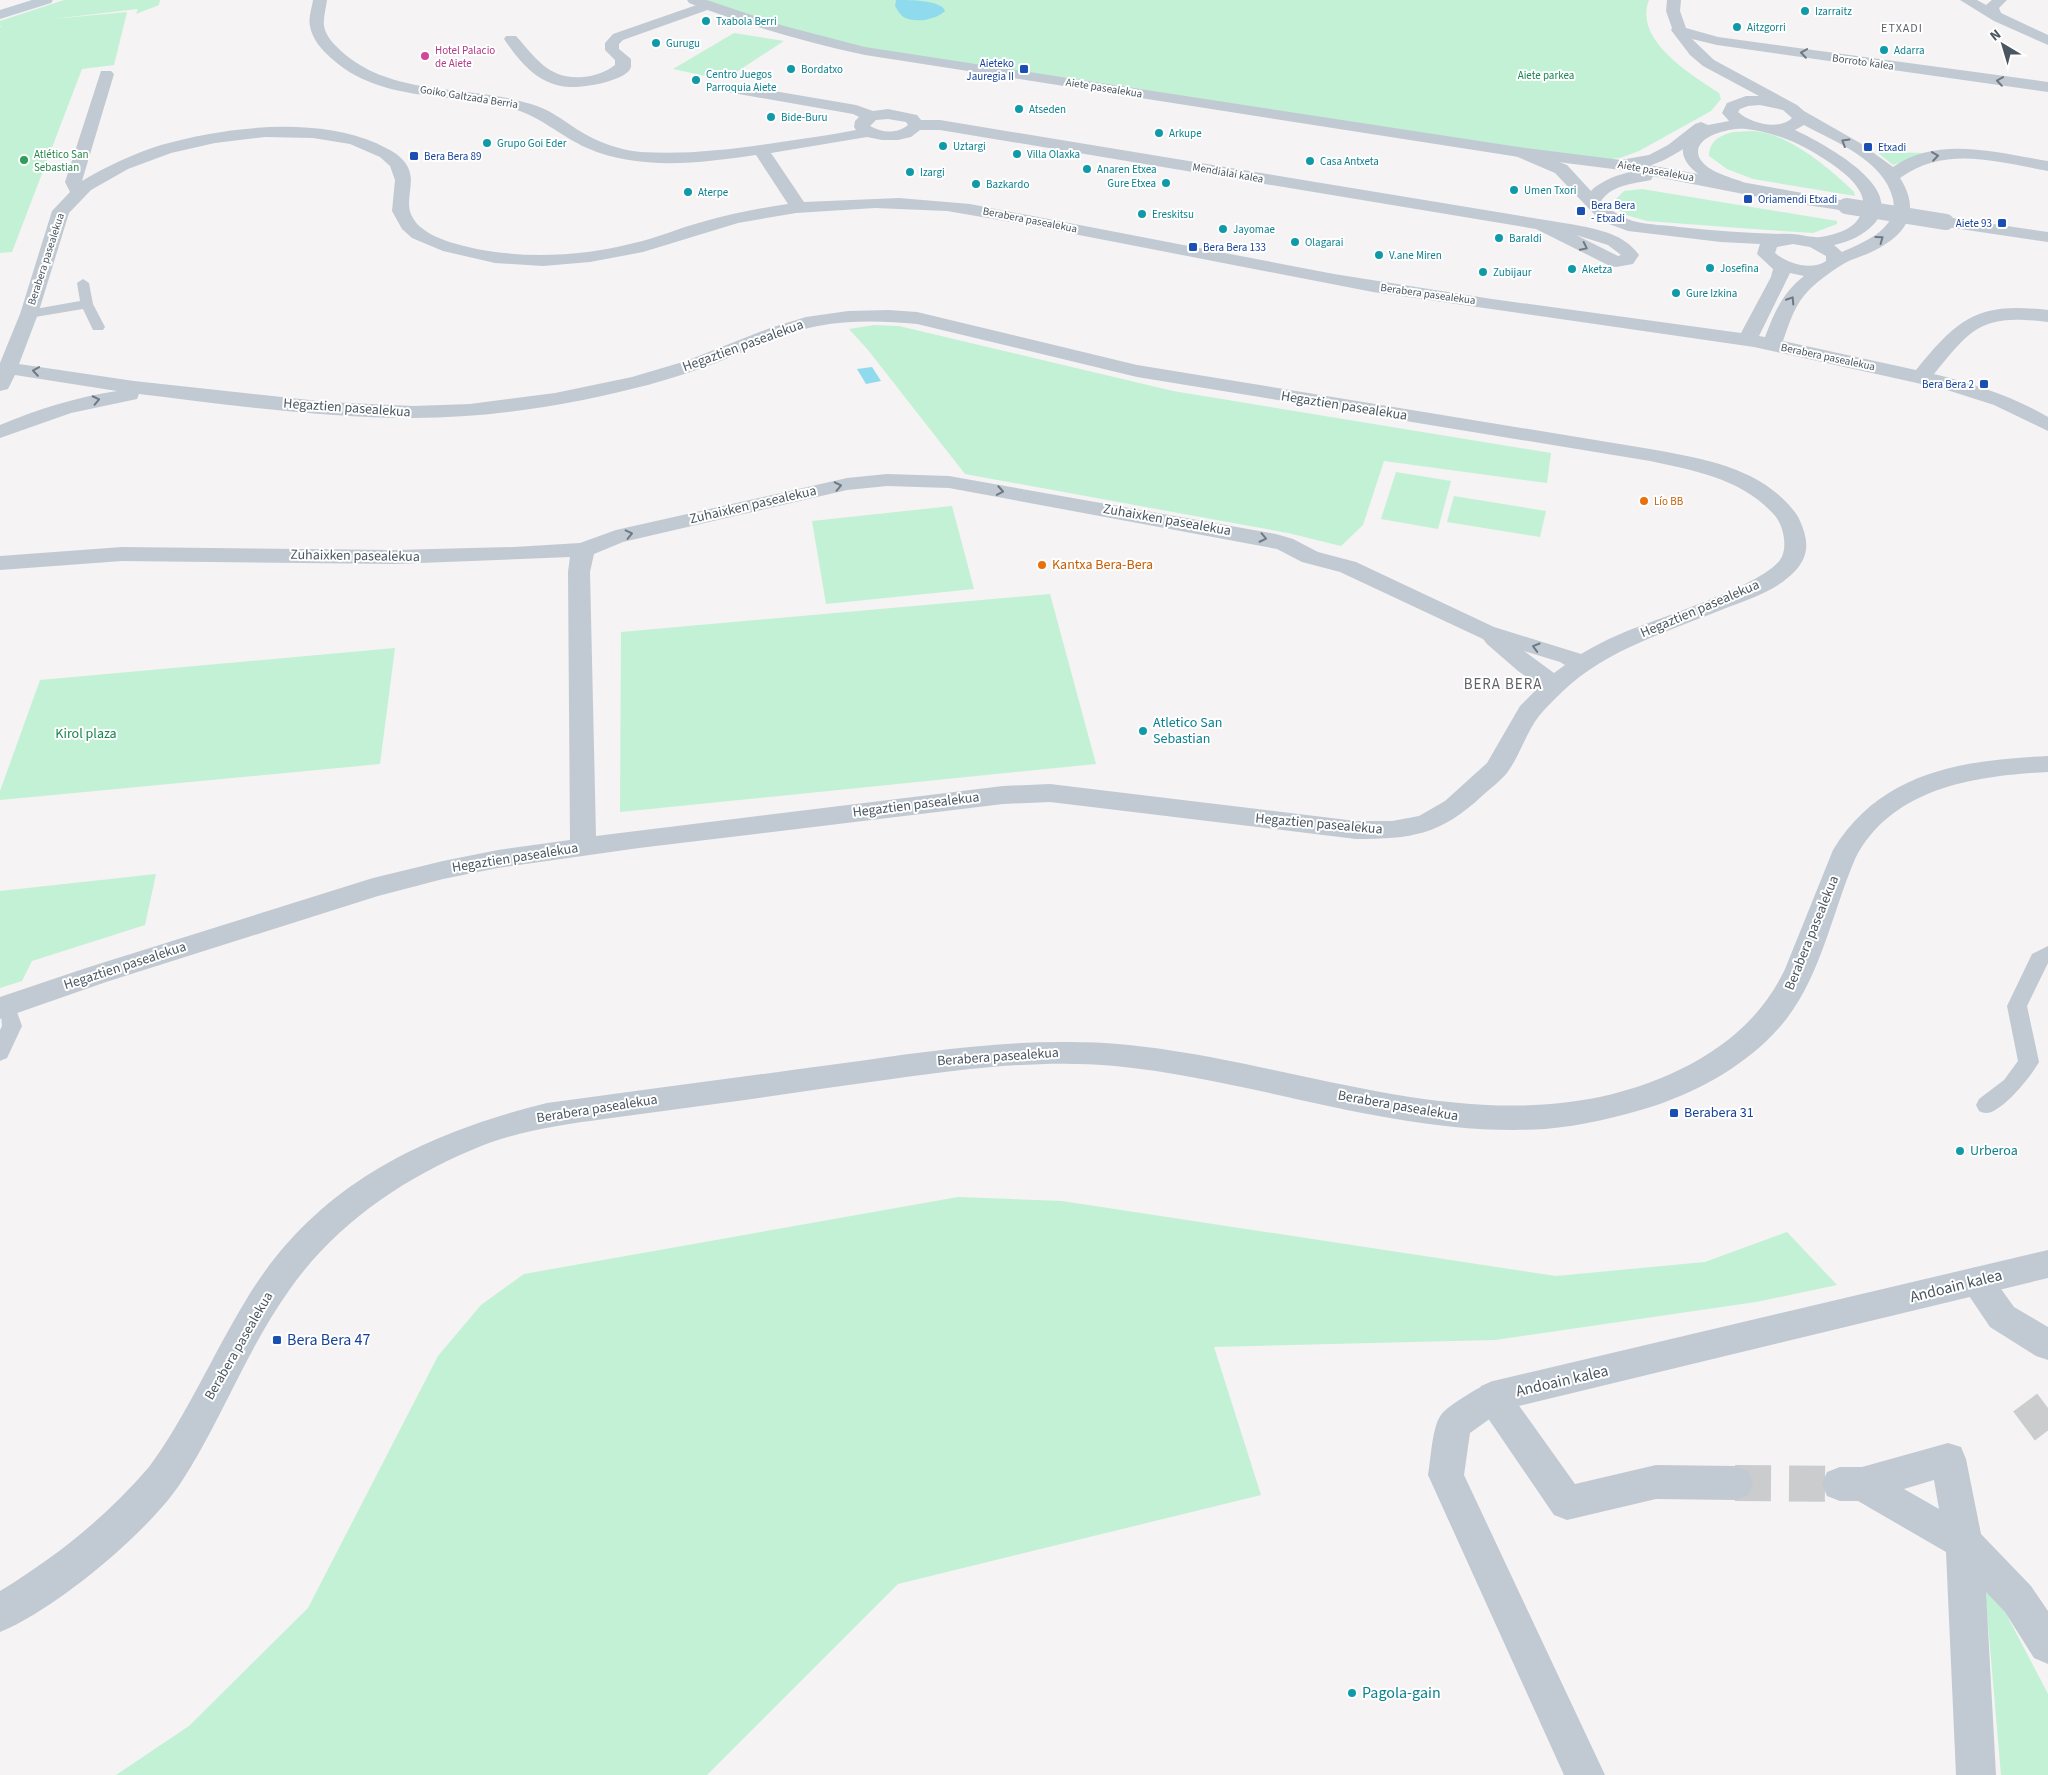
<svg xmlns="http://www.w3.org/2000/svg" width="2048" height="1775" viewBox="0 0 2048 1775" font-family="'Source Sans 3',sans-serif">
  <style>
    .green { fill: #c3f1d5 }
    .water { fill: #90daee }
    .lines { fill: none; stroke-linecap: round; stroke-linejoin: round }
    .pedestrian-tunnel { stroke: #caccce; stroke-width: 36; stroke-dasharray: 36 18; stroke-linecap: butt }
    .service { fill: #c1cad2; fill-rule: evenodd }
    .pedestrian { fill: #c1cad2; fill-rule: evenodd }
    .minor { fill: #c1cad2; fill-rule: evenodd }
    .tertiary { fill: #c1cad2; fill-rule: evenodd }
    .secondary { fill: #c1cbd6; fill-rule: evenodd }
    .tertiary-bridge { stroke: #c1cad2; stroke-width: 16 }
    .oneway { stroke: #6e7983 }
    .culture-dot { fill: #0f9aa8; stroke: #fff; stroke-width: 2 }
    .hotel-dot { fill: #d1479c; stroke: #fff; stroke-width: 2 }
    .transit-dot { fill: #1a4fb4; stroke: #fff; stroke-width: 2 }
    .leisure-dot { fill: #2e9e5b; stroke: #fff; stroke-width: 2 }
    .food-dot { fill: #e8710a; stroke: #fff; stroke-width: 2 }
    .labels { text-anchor: middle; dominant-baseline: central; stroke-width: 4; stroke-linejoin: round; paint-order: stroke }
    .far-culture-label { font-size: 11px; fill: #0d838f; stroke: #fff; text-anchor: start }
    .far-hotel-label { font-size: 11px; fill: #b23c85; stroke: #fff; text-anchor: start }
    .far-street-label { font-size: 11px; fill: #4a5661; stroke: #fff }
    .far-transit-label { font-size: 11px; fill: #164399; stroke: #fff; text-anchor: start }
    .far-park-label { font-size: 11px; fill: #17864f; stroke: #fff }
    .far-leisure-label { font-size: 11px; fill: #27864d; stroke: #fff; text-anchor: start }
    .far-food-label { font-size: 11px; fill: #c56008; stroke: #fff; text-anchor: start }
    .far-neighbourhood-label { font-size: 12px; letter-spacing: 1px; fill: #5f6368; stroke: #fff }
    .street-label { font-size: 14px; fill: #4a5661; stroke: #fff }
    .food-label { font-size: 14px; fill: #c56008; stroke: #fff; text-anchor: start }
    .culture-label { font-size: 14px; fill: #0d838f; stroke: #fff; text-anchor: start }
    .park-label { font-size: 14px; fill: #17864f; stroke: #fff }
    .transit-label { font-size: 14px; fill: #164399; stroke: #fff; text-anchor: start }
    .neighbourhood-label { font-size: 15px; letter-spacing: 1px; fill: #5f6368; stroke: #fff }
    .near-street-label { font-size: 16px; fill: #4a5661; stroke: #fff }
    .near-transit-label { font-size: 16px; fill: #164399; stroke: #fff; text-anchor: start }
    .near-culture-label { font-size: 16px; fill: #0d838f; stroke: #fff; text-anchor: start }
  </style>
  <rect width="100%" height="100%" fill="#f5f3f3"/>
  <g class="green">
    <path d="M64,0H160L159,5L136,14L138,9L52,19L127,12L114,65L82,69L12,252L0,253V27L2,26H0V21Z"/>
    <path d="M707,0H1649C1633,40 1691,74 1719,93L1721,99L1711,111L1639,151L1620,158L1604,160L873,50L801,33Z"/>
    <path d="M734,33L784,41L724,80L673,69Z"/>
    <path d="M1733,132C1742,132 1752,130 1760,132C1791,136 1833,171 1854,192L1855,196L1753,179L1727,169L1709,156C1710,140 1719,136 1733,132Z"/>
    <path d="M1877,152L1927,153L1893,165Z"/>
    <path d="M1642,189L1837,221V224L1813,233L1753,229L1647,221L1626,215L1614,207L1615,200L1624,191Z"/>
    <path d="M874,325L899,326L1173,391L1551,453L1547,483L1384,461L1363,525L1341,546L1288,533L965,474L868,350L849,329Z"/>
    <path d="M1396,472L1451,481L1438,529L1381,519Z"/>
    <path d="M1454,496L1546,511L1540,537L1447,522Z"/>
    <path d="M952,506L974,589L826,604L812,521Z"/>
    <path d="M1050,594L1096,764L620,812L621,632Z"/>
    <path d="M395,648L380,764L0,800V791L40,680Z"/>
    <path d="M156,874L145,925L32,961L22,981L0,988V891Z"/>
    <path d="M958,1197L1062,1201L1556,1276L1705,1262L1787,1232L1837,1285L1756,1302L1495,1340L1214,1347L1261,1495L898,1584L707,1775H116L189,1726L308,1608L438,1356L481,1305L524,1274Z"/>
    <path d="M1985,1589L1999,1600L2048,1694V1775H2001Z"/>
  </g>
  <g class="water">
    <path d="M896,0C910,0 942,0 945,11C936,20 913,24 902,16C899,13 897,9 895,6Z"/>
    <path d="M872,367L881,381L866,384L857,369Z"/>
  </g>
  <g class="lines">
    <g class="pedestrian-tunnel">
      <path d="M2024,1426L2048,1408"/>
      <path d="M1735,1483L1840,1484"/>
    </g>
    <g class="service">
      <path d="M83,279L89,283L93,304L105,327L103,330H93L83,309L29,318L23,314L29,310L80,301L77,283Z"/>
      <path d="M2048,946V963L2027,1006L2039,1062C2032,1075 2002,1113 1986,1113C1984,1113 1981,1112 1979,1111L1976,1105L1979,1099L2004,1080L2018,1061L2007,1006L2032,954Z"/>
      <path d="M6,999L13,1001L22,1026L7,1058L0,1061V1030L2,1026L0,1000Z"/>
    </g>
    <g class="pedestrian">
      <path d="M1976,1267L1988,1271L2014,1307L2048,1327V1360L2036,1356L1990,1327L1959,1281L1964,1271Z"/>
      <path d="M1493,1381L1505,1386L1575,1484L1656,1465L1735,1466L1748,1471L1753,1483L1748,1495L1735,1500L1656,1499L1567,1520L1554,1515L1481,1408L1475,1397L1481,1386Z"/>
      <path d="M1948,1443L1961,1447L1966,1459L1981,1534L2031,1586L2048,1611V1664L2034,1658L2005,1612L1986,1592L1996,1775H1956L1946,1552L1858,1501H1840L1827,1496L1822,1484L1827,1472L1840,1467H1862ZM1934,1480L1939,1509L1904,1489Z"/>
    </g>
    <g class="minor">
      <path d="M313,0H327C326,8 323,18 324,26C326,37 334,44 341,51C393,98 468,84 531,104C549,109 563,120 578,130C597,142 619,150 641,152C688,155 735,149 781,142C806,138 831,135 856,130L854,127L855,121L859,117L853,114L727,92L724,89L727,86L732,84L856,105L873,111L888,109L917,115L921,120H940L1576,225C1600,230 1624,234 1639,255L1633,264L1616,267L1610,266L1536,229L940,130H920L911,137L898,140H882L867,137L771,153L804,202L899,198L970,204L1334,274L1492,299L1741,333L1771,277L1773,269L1757,254L1760,244L1721,242L1628,231L1609,224L1595,215L1555,173L1513,155L1511,152L1513,149L1519,147L1567,165L1591,191C1604,178 1633,168 1651,172L1653,176L1651,180C1633,184 1613,184 1601,201C1611,211 1624,219 1637,222C1650,225 1665,225 1679,227C1717,231 1754,234 1792,234C1800,234 1807,237 1815,237C1821,238 1831,235 1837,233C1851,229 1862,220 1863,205C1865,190 1847,175 1836,167C1808,147 1780,133 1746,129C1733,127 1688,136 1700,159C1708,172 1730,177 1743,182L1745,186L1743,190C1725,194 1680,170 1683,149C1665,161 1638,174 1615,169L1613,165L1615,161L1649,155L1668,145L1695,124L1701,122L1708,125L1729,121L1722,113L1727,103L1746,96H1759L1703,66L1690,55L1671,30L1672,28L1666,11L1667,0H1681L1680,11L1686,28L1718,37L2048,82V92L1717,45L1692,39L1714,60L1797,105L1804,111L1860,143L1893,167C1938,135 1998,153 2048,161V171C1997,162 1946,145 1900,178C1924,216 1902,238 1867,254C1860,257 1852,259 1845,263C1833,270 1819,280 1809,290C1795,304 1789,323 1783,341L1916,370C1959,317 1978,302 2048,310V322C1984,314 1973,325 1934,374C1974,384 2012,396 2048,417V431L1994,405L1944,389L1754,347L1373,292L1017,223L947,211L875,208L796,213L738,223L643,252L590,262L543,266L495,263L443,251L412,238L402,229L392,211L395,180L390,166L380,157L350,144L313,138L265,137L215,143L171,153L128,169L91,190L69,213L38,314L19,364L134,381L328,402L413,406L470,404L555,393L632,377L686,361L770,328L806,317L848,311L889,310L917,312L1137,365L1650,449C1699,458 1754,466 1789,505C1793,510 1798,515 1800,521C1808,539 1810,554 1796,570C1778,590 1750,599 1726,608C1670,631 1607,649 1563,691C1555,699 1546,707 1539,716C1526,733 1520,755 1507,773C1500,781 1490,789 1482,796C1440,835 1412,839 1356,839L1050,802L1003,804L639,848L498,868L443,879L378,896L106,982L0,1019V997L86,968L373,878L443,861L498,850L570,840L568,572L570,557L394,564L122,561L0,570V556L122,547L394,550L514,547L580,543L616,530L847,478L887,474L949,476L1276,534L1293,539L1318,552L1356,562L1494,627L1581,654C1593,647 1606,640 1618,635C1654,619 1760,587 1780,560C1788,549 1784,528 1776,517C1744,479 1696,471 1650,461L1137,377L917,324C884,321 851,320 818,326C781,333 748,351 713,364C671,380 627,391 583,400C527,411 470,418 413,418C322,418 230,405 139,394L137,399L71,413L0,438V425C38,409 77,397 117,391L15,375L8,389L0,391V363L20,314L52,211L70,192L65,182L101,71H111L114,74L82,181C107,166 133,154 161,145C225,127 313,116 376,143C385,148 395,151 403,160C416,175 409,187 409,204C409,234 454,244 477,249C529,259 583,256 634,243C657,238 679,228 702,222C730,214 759,208 788,204L756,155C701,163 640,171 587,148C560,136 539,115 510,108C449,92 380,103 331,58C322,50 312,39 310,26C308,18 312,8 313,0ZM1760,105L1783,110L1792,118C1779,131 1750,123 1738,112L1740,109L1748,106ZM888,119L906,122L908,125C897,134 882,133 870,126L876,120ZM1804,125C1835,142 1884,160 1893,199C1899,229 1864,242 1842,252L1834,245C1851,241 1862,236 1874,224C1908,187 1820,142 1795,130ZM1576,235L1608,245L1621,255L1618,256ZM1793,244L1810,247L1826,256V261C1811,271 1788,264 1775,253L1777,247ZM1790,273L1804,276C1783,292 1774,313 1765,337L1759,336ZM887,486L949,488L1277,549L1302,562L1340,572L1483,639L1487,644L1518,671L1540,686L1520,706L1487,763L1445,801L1419,816L1392,821H1356L1050,784L1003,786L596,836L590,572L594,554L623,542L847,490ZM1524,651L1560,662L1565,665L1554,673Z"/>
      <path d="M1960,0H1977L1986,5L1992,0H2007L1999,8L2001,13L2048,35V45L1994,21Z"/>
      <path d="M708,1L713,2L715,5L713,8L623,40L619,44V49L631,59C631,62 631,64 631,67C627,81 583,88 570,87C561,87 552,84 544,80C528,72 514,54 504,39L506,36H516C536,58 549,80 583,77C595,76 606,72 615,65V60L605,50V43L613,34Z"/>
      <path d="M2048,756V772C1976,776 1892,787 1855,859C1832,913 1821,976 1784,1022C1750,1063 1703,1089 1654,1106C1619,1117 1581,1126 1545,1129C1399,1138 1259,1080 1115,1066C1041,1059 965,1069 892,1079C833,1087 774,1096 715,1104C678,1109 641,1114 604,1119C560,1125 516,1131 474,1149C402,1179 335,1225 290,1289C246,1350 221,1422 180,1484C147,1533 55,1610 0,1632V1591C56,1557 106,1517 149,1467C186,1417 213,1354 246,1300C314,1186 422,1134 547,1103C644,1090 741,1077 837,1064C915,1053 992,1041 1071,1042C1272,1042 1483,1164 1679,1070C1725,1048 1763,1016 1785,969L1833,850C1881,771 1963,760 2048,756Z"/>
      <path d="M2048,1250V1278L1502,1410L1470,1433L1464,1475L1605,1775H1564L1428,1475C1431,1459 1432,1427 1441,1415C1448,1405 1481,1386 1493,1381Z"/>
    </g>
    <g class="tertiary">
      <path d="M687,0H707L784,26L865,47L1519,147L1621,160L1846,201L1852,202L1855,206L1852,210L1846,211L1774,200L1621,170L1519,157L865,55C805,42 746,25 689,3Z"/>
      <path d="M1946,217L2048,232V242L1940,226L1937,222L1940,218Z"/>
    </g>
    <path class="secondary" d="M32,0H53L51,3L0,19V10Z"/>
    <path class="tertiary-bridge" d="M1846,206L1946,222"/>
  </g>
  <defs><path id="oneway-chevron" d="M-2-3.5L2.5 0L-2 3.5" fill="none" stroke-width="1.6" stroke-linecap="round" stroke-linejoin="round" transform="scale(1.25)"/></defs>
  <g class="oneway">
    <use href="#oneway-chevron" transform="translate(1804 53) rotate(-172)"/>
    <use href="#oneway-chevron" transform="translate(2000 81) rotate(-172)"/>
    <use href="#oneway-chevron" transform="translate(1845 142) rotate(-149)"/>
    <use href="#oneway-chevron" transform="translate(1935 156) rotate(-8)"/>
    <use href="#oneway-chevron" transform="translate(1880 239) rotate(-36)"/>
    <use href="#oneway-chevron" transform="translate(1584 247) rotate(26)"/>
    <use href="#oneway-chevron" transform="translate(1791 300) rotate(-57)"/>
    <use href="#oneway-chevron" transform="translate(36 371) rotate(-172)"/>
    <use href="#oneway-chevron" transform="translate(96 400) rotate(-12)"/>
    <use href="#oneway-chevron" transform="translate(838 486) rotate(-12)"/>
    <use href="#oneway-chevron" transform="translate(1000 491) rotate(10)"/>
    <use href="#oneway-chevron" transform="translate(629 534) rotate(-13)"/>
    <use href="#oneway-chevron" transform="translate(1263 538) rotate(12)"/>
    <use href="#oneway-chevron" transform="translate(1536 647) rotate(-164)"/>
  </g>
  <g class="culture-dot">
    <circle cx="1805" cy="11" r="5"/>
    <circle cx="706" cy="21" r="5"/>
    <circle cx="1737" cy="27" r="5"/>
    <circle cx="656" cy="43" r="5"/>
    <circle cx="1884" cy="50" r="5"/>
    <circle cx="791" cy="69" r="5"/>
    <circle cx="696" cy="80" r="5"/>
    <circle cx="1019" cy="109" r="5"/>
    <circle cx="771" cy="117" r="5"/>
    <circle cx="1159" cy="133" r="5"/>
    <circle cx="487" cy="143" r="5"/>
    <circle cx="943" cy="146" r="5"/>
    <circle cx="1017" cy="154" r="5"/>
    <circle cx="1310" cy="161" r="5"/>
    <circle cx="1087" cy="169" r="5"/>
    <circle cx="910" cy="172" r="5"/>
    <circle cx="1166" cy="183" r="5"/>
    <circle cx="976" cy="184" r="5"/>
    <circle cx="1514" cy="190" r="5"/>
    <circle cx="688" cy="192" r="5"/>
    <circle cx="1142" cy="214" r="5"/>
    <circle cx="1223" cy="229" r="5"/>
    <circle cx="1499" cy="238" r="5"/>
    <circle cx="1295" cy="242" r="5"/>
    <circle cx="1379" cy="255" r="5"/>
    <circle cx="1710" cy="268" r="5"/>
    <circle cx="1572" cy="269" r="5"/>
    <circle cx="1483" cy="272" r="5"/>
    <circle cx="1676" cy="293" r="5"/>
    <circle cx="1143" cy="731" r="5"/>
    <circle cx="1960" cy="1151" r="5"/>
    <circle cx="1352" cy="1693" r="5"/>
  </g>
  <circle class="hotel-dot" cx="425" cy="56" r="5"/>
  <g class="transit-dot">
    <rect x="1019" y="64" width="10" height="10" rx="2.5"/>
    <rect x="1863" y="142" width="10" height="10" rx="2.5"/>
    <rect x="409" y="151" width="10" height="10" rx="2.5"/>
    <rect x="1743" y="194" width="10" height="10" rx="2.5"/>
    <rect x="1576" y="206" width="10" height="10" rx="2.5"/>
    <rect x="1997" y="218" width="10" height="10" rx="2.5"/>
    <rect x="1188" y="242" width="10" height="10" rx="2.5"/>
    <rect x="1979" y="379" width="10" height="10" rx="2.5"/>
    <rect x="1669" y="1108" width="10" height="10" rx="2.5"/>
    <rect x="272" y="1335" width="10" height="10" rx="2.5"/>
  </g>
  <circle class="leisure-dot" cx="24" cy="160" r="5"/>
  <g class="food-dot">
    <circle cx="1644" cy="501" r="5"/>
    <circle cx="1042" cy="565" r="5"/>
  </g>
  <g class="labels">
    <g class="far-culture-label">
      <text x="1815" y="11">Izarraitz</text>
      <text x="716" y="21">Txabola Berri</text>
      <text x="1747" y="27">Aitzgorri</text>
      <text x="666" y="43">Gurugu</text>
      <text x="1894" y="50">Adarra</text>
      <text x="801" y="69">Bordatxo</text>
      <text x="706" y="74">Centro Juegos<tspan x="706" dy="13">Parroquia Aiete</tspan></text>
      <text x="1029" y="109">Atseden</text>
      <text x="781" y="117">Bide-Buru</text>
      <text x="1169" y="133">Arkupe</text>
      <text x="497" y="143">Grupo Goi Eder</text>
      <text x="953" y="146">Uztargi</text>
      <text x="1027" y="154">Villa Olaxka</text>
      <text x="1320" y="161">Casa Antxeta</text>
      <text x="1097" y="169">Anaren Etxea</text>
      <text x="920" y="172">Izargi</text>
      <text x="1156" y="183" text-anchor="end">Gure Etxea</text>
      <text x="986" y="184">Bazkardo</text>
      <text x="1524" y="190">Umen Txori</text>
      <text x="698" y="192">Aterpe</text>
      <text x="1152" y="214">Ereskitsu</text>
      <text x="1233" y="229">Jayomae</text>
      <text x="1509" y="238">Baraldi</text>
      <text x="1305" y="242">Olagarai</text>
      <text x="1389" y="255">V.ane Miren</text>
      <text x="1720" y="268">Josefina</text>
      <text x="1582" y="269">Aketza</text>
      <text x="1493" y="272">Zubijaur</text>
      <text x="1686" y="293">Gure Izkina</text>
    </g>
    <g class="far-hotel-label">
      <text x="435" y="50">Hotel Palacio<tspan x="435" dy="13">de Aiete</tspan></text>
    </g>
    <g class="far-street-label">
      <text transform="translate(1863 62) rotate(8)">Borroto kalea</text>
      <text transform="translate(1104 88) rotate(9)">Aiete pasealekua</text>
      <text transform="translate(469 97) rotate(9)">Goiko Galtzada Berria</text>
      <text transform="translate(1656 171) rotate(10)">Aiete pasealekua</text>
      <text transform="translate(1228 173) rotate(10)">Mendialai kalea</text>
      <text transform="translate(1030 220) rotate(11)">Berabera pasealekua</text>
      <text transform="translate(46 259) rotate(-72)">Berabera pasealekua</text>
      <text transform="translate(1428 294) rotate(8)">Berabera pasealekua</text>
      <text transform="translate(1828 357) rotate(12)">Berabera pasealekua</text>
    </g>
    <g class="far-transit-label">
      <text x="1014" y="63" text-anchor="end">Aieteko<tspan x="1014" dy="13">Jauregia II</tspan></text>
      <text x="1878" y="147">Etxadi</text>
      <text x="424" y="156">Bera Bera 89</text>
      <text x="1758" y="199">Oriamendi Etxadi</text>
      <text x="1591" y="205">Bera Bera<tspan x="1591" dy="13">- Etxadi</tspan></text>
      <text x="1992" y="223" text-anchor="end">Aiete 93</text>
      <text x="1203" y="247">Bera Bera 133</text>
      <text x="1974" y="384" text-anchor="end">Bera Bera 2</text>
    </g>
    <g class="far-park-label">
      <text x="1546" y="75">Aiete parkea</text>
    </g>
    <g class="far-leisure-label">
      <text x="34" y="154">Atlético San<tspan x="34" dy="13">Sebastian</tspan></text>
    </g>
    <g class="far-food-label">
      <text x="1654" y="501">Lío BB</text>
    </g>
    <g class="far-neighbourhood-label">
      <text x="1902" y="28">ETXADI</text>
    </g>
    <g class="street-label">
      <text transform="translate(743 346) rotate(-20)">Hegaztien pasealekua</text>
      <text transform="translate(1344 406) rotate(9)">Hegaztien pasealekua</text>
      <text transform="translate(347 408) rotate(4)">Hegaztien pasealekua</text>
      <text transform="translate(753 505) rotate(-13)">Zuhaixken pasealekua</text>
      <text transform="translate(1167 520) rotate(10)">Zuhaixken pasealekua</text>
      <text transform="translate(355 556) rotate(1)">Zuhaixken pasealekua</text>
      <text transform="translate(1700 609) rotate(-23)">Hegaztien pasealekua</text>
      <text transform="translate(916 805) rotate(-7)">Hegaztien pasealekua</text>
      <text transform="translate(1319 824) rotate(5)">Hegaztien pasealekua</text>
      <text transform="translate(515 858) rotate(-9)">Hegaztien pasealekua</text>
      <text transform="translate(1812 933) rotate(-68)">Berabera pasealekua</text>
      <text transform="translate(125 966) rotate(-18)">Hegaztien pasealekua</text>
      <text transform="translate(998 1057) rotate(-4)">Berabera pasealekua</text>
      <text transform="translate(1398 1106) rotate(10)">Berabera pasealekua</text>
      <text transform="translate(597 1109) rotate(-9)">Berabera pasealekua</text>
      <text transform="translate(239 1346) rotate(-60)">Berabera pasealekua</text>
    </g>
    <g class="food-label">
      <text x="1052" y="565">Kantxa Bera-Bera</text>
    </g>
    <g class="culture-label">
      <text x="1153" y="723">Atletico San<tspan x="1153" dy="16">Sebastian</tspan></text>
      <text x="1970" y="1151">Urberoa</text>
    </g>
    <g class="park-label">
      <text x="86" y="734">Kirol plaza</text>
    </g>
    <g class="transit-label">
      <text x="1684" y="1113">Berabera 31</text>
    </g>
    <g class="neighbourhood-label">
      <text x="1503" y="684">BERA BERA</text>
    </g>
    <g class="near-street-label">
      <text transform="translate(1956 1286) rotate(-14)">Andoain kalea</text>
      <text transform="translate(1562 1381) rotate(-13)">Andoain kalea</text>
    </g>
    <g class="near-transit-label">
      <text x="287" y="1340">Bera Bera 47</text>
    </g>
    <g class="near-culture-label">
      <text x="1362" y="1693">Pagola-gain</text>
    </g>
  </g>
  <g transform="translate(2003 45) rotate(322)" stroke="#ffffff" stroke-width="4" paint-order="stroke">
  <path d="M0-4L9 19L0 12L-9 19Z" fill="#4a5661"/>
  <text y="-8" font-size="14" font-weight="bold" text-anchor="middle" fill="#4a5661">N</text>
  </g>
</svg>
